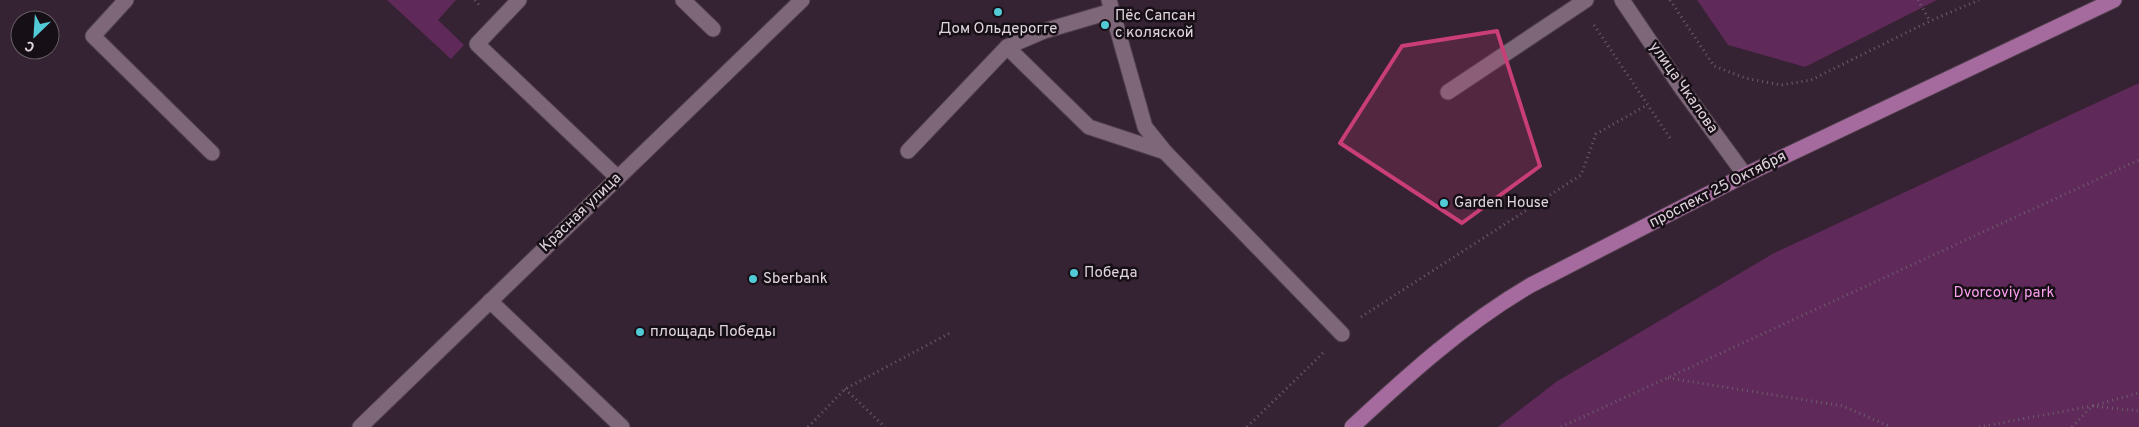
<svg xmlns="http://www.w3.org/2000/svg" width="2139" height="427" viewBox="0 0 2139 427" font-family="Overpass,sans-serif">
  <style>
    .park { fill: #5f2959 }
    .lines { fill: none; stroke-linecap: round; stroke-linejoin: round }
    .service-casing { stroke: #4f3f4c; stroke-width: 17 }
    .minor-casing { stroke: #4f3f4c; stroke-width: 17 }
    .secondary-casing { stroke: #4f3f4c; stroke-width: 17 }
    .primary-casing { stroke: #4f3f4c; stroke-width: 17 }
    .path { stroke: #6e5d6b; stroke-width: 3; stroke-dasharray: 1 4; stroke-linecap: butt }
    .service { stroke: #7d6779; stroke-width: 15 }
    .minor { stroke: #7d6779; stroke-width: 15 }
    .secondary { stroke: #7d6779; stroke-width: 15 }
    .primary { stroke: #a66b9e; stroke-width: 15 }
    .marked { fill: #c83e75; fill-opacity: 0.2; stroke: #c83e75; stroke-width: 4; stroke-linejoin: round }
    .poi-dot { fill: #52cbd7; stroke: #170f16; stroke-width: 2 }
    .labels { text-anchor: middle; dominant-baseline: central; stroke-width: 5; stroke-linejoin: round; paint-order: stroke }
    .poi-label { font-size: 15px; fill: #e0d4de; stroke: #170f16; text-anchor: start }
    .street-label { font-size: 15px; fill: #e0d4de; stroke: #170f16 }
    .park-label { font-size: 15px; fill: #fc9fef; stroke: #170f16 }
  </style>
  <rect width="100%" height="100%" fill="#352232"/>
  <g class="park">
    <path d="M387,0H456L438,20L464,45L451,59Z"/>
    <path d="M1697,0H1937L1805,67L1728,45Z"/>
    <path d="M2139,83V427H1498L1556,382L1774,253Z"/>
  </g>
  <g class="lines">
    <defs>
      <g id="service">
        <path d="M126,0L93,36L212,153"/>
        <path d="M519,0L477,44L618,178"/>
        <path d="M683,0L713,29"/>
        <path d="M1109,0L1145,127L1166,153L1342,334"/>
        <path d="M1007,47L1089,127L1165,152"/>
        <path d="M1448,92L1586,0"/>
        <path d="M908,151L1007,47L1044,31L1112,11"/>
      </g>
      <g id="minor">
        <path d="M490,301L622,427"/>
        <path d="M360,427L802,0"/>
      </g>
      <path id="secondary" d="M1622,0L1680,86L1745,175"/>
      <path id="primary" d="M1352,427C1408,375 1464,324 1531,285L1745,175L2114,0"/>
    </defs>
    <use href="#service" class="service-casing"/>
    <use href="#minor" class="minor-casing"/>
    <use href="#secondary" class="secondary-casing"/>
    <use href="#primary" class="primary-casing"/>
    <g class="path">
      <path d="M475,0L479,5"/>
      <path d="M1670,0L1714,66L1745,78L1781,85L1811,80L1930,21L1979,0"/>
      <path d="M1918,0L1930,21"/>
      <path d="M1594,25L1670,138"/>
      <path d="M1361,317L1581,175L1596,134L1647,105"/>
      <path d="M1668,378L1843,406L1891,427"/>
      <path d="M845,389L885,427"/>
      <path d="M808,427L845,389L950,333"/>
      <path d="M1247,427L1324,352"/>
      <path d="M1561,427L2139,160"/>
      <path d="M1979,427L2092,406L2139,411"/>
      <path d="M2072,427L2092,406L2139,393"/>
    </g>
    <use href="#service" class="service"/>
    <use href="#minor" class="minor"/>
    <use href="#secondary" class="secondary"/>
    <use href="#primary" class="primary"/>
  </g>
  <path class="marked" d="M1497,31L1540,166L1462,223L1340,143L1402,46Z"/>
  <g class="poi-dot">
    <circle cx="998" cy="12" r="5"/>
    <circle cx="1105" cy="25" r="5"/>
    <circle cx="1444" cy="203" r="5"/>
    <circle cx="1074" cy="273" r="5"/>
    <circle cx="753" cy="279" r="5"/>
    <circle cx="640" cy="332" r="5"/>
  </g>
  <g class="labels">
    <g class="poi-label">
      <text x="1115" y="16">Пёс Сапсан<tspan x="1115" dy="17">с коляской</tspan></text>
      <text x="998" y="29" text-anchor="middle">Дом Ольдерогге</text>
      <text x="1454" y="203">Garden House</text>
      <text x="1084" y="273">Победа</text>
      <text x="763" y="279">Sberbank</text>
      <text x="650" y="332">площадь Победы</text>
    </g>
    <g class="street-label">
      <text transform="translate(1683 88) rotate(55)">улица Чкалова</text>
      <text transform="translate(1718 190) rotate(-27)">проспект 25 Октября</text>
      <text transform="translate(581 213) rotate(-44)">Красная улица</text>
    </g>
    <g class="park-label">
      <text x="2004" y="293">Dvorcoviy park</text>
    </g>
  </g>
  <g transform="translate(35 35) rotate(205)"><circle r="24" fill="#170f16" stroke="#675e66"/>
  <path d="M0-4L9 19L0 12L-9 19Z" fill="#52cbd7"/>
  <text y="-8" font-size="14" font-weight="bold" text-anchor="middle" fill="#e0d4de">С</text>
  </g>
</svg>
